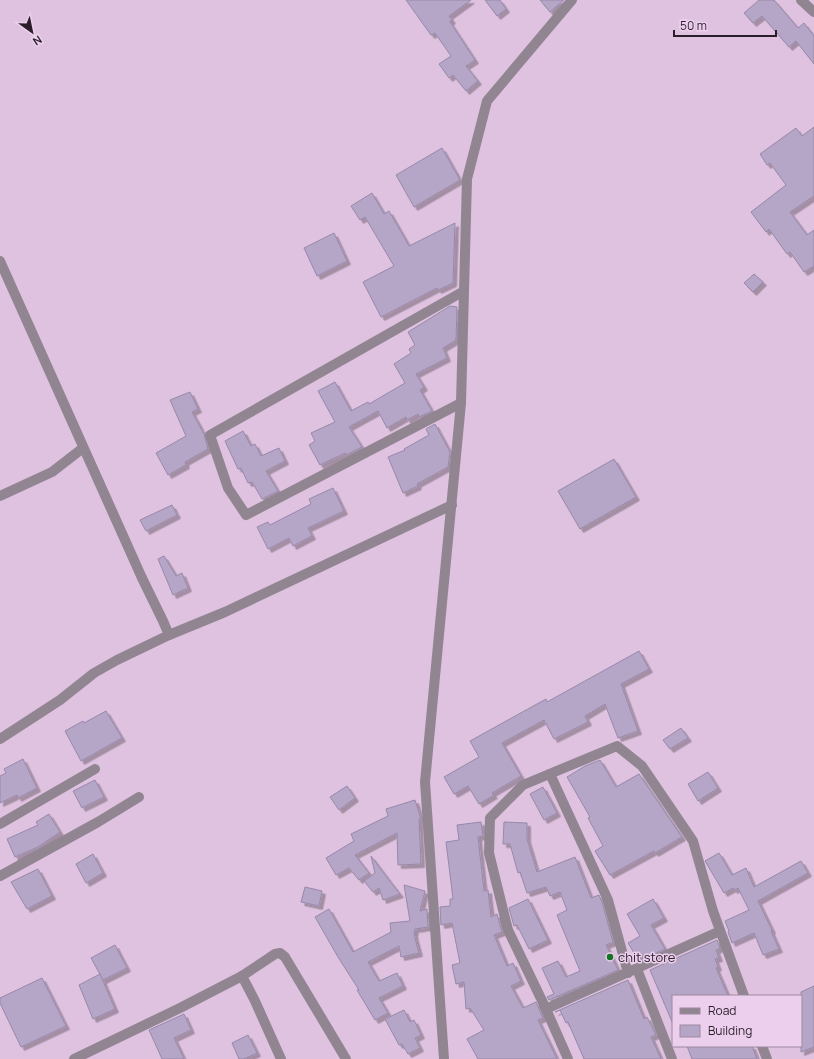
<svg xmlns="http://www.w3.org/2000/svg" width="814" height="1059" viewBox="0 0 814 1059" font-family="Manrope,sans-serif">
  <style>
    .building { fill: #b5a6c8; stroke: #9788a9; filter: url(#shadow) }
    .lines { fill: none; stroke-linecap: round; stroke-linejoin: round }
    .minor { stroke: #918592; stroke-width: 10 }
    .tertiary { stroke: #918592; stroke-width: 10 }
    .poi-dot { fill: #137424; stroke: #eccfed; stroke-width: 1.5 }
    .labels { text-anchor: middle; dominant-baseline: central; stroke-width: 3; stroke-linejoin: round; paint-order: stroke }
    .poi-label { font-size: 13px; fill: #291e29; stroke: #eccfed; text-anchor: start }
  </style>
  <defs>
    <filter id="shadow"><feDropShadow dx="3.5" dy="3.5" stdDeviation="0" flood-color="#0004"/></filter>
  </defs>
  <rect width="100%" height="100%" fill="#dfc2e0"/>
  <g class="building">
    <path d="M406,0H471L449,16L452,20L450,22L475,60L466,66L478,81L466,91L453,75L449,78L439,64L451,56L435,33L431,35Z"/>
    <path d="M485,0H500L506,9L497,16Z"/>
    <path d="M540,0H564L550,12Z"/>
    <path d="M759,0H774L798,28L804,23L814,36V64L796,41L789,47L762,16L753,23L744,13Z"/>
    <path d="M814,127V196L790,212L807,235L814,230V266L804,272L790,252L787,254L769,229L766,232L751,212L786,185L770,163L767,165L760,154L796,128L802,136Z"/>
    <path d="M442,148L460,180L414,207L396,175Z"/>
    <path d="M372,193L384,214L389,211L409,246L455,223L453,283L438,290L437,288L381,317L363,282L394,266L365,217L360,220L351,206Z"/>
    <path d="M334,233L347,261L317,276L304,248Z"/>
    <path d="M754,274L763,282L753,292L744,283Z"/>
    <path d="M450,306L457,307L456,340L443,348L447,358L416,374L424,387L420,390L432,411L419,417L418,414L407,420L406,417L387,428L378,411L349,427L362,447L346,455L345,453L320,465L309,445L315,441L311,433L335,422L318,391L335,382L351,411L368,402L369,404L405,383L394,364L411,353L409,349L415,345L408,332Z"/>
    <path d="M190,392L198,409L192,412L204,434L208,449L185,462L186,465L168,475L156,453L186,436L170,400Z"/>
    <path d="M435,424L450,452L448,467L417,484L418,486L403,493L388,457L405,450L404,449L429,435L426,429Z"/>
    <path d="M243,431L251,446L255,444L261,456L279,448L285,461L266,471L278,491L262,499L252,482L248,483L241,468L238,469L225,441Z"/>
    <path d="M614,459L636,497L580,529L558,491Z"/>
    <path d="M333,488L344,511L308,528L312,536L293,546L289,538L268,549L257,527L268,522L270,525L311,504L309,499Z"/>
    <path d="M172,505L177,515L146,531L140,520Z"/>
    <path d="M164,556L176,576L182,573L188,588L173,595L158,559Z"/>
    <path d="M639,651L649,669L621,684L638,731L618,738L605,704L585,716L588,722L554,739L544,720L502,743L521,776L492,793L494,795L479,804L468,786L454,794L444,777L479,757L470,741L546,699L547,702Z"/>
    <path d="M106,711L122,738L81,761L65,731L83,721L84,723Z"/>
    <path d="M681,728L688,738L670,749L663,740Z"/>
    <path d="M23,759L37,788L18,798L17,795L0,803V776L6,773L4,769Z"/>
    <path d="M600,760L616,787L639,774L682,837L655,853L654,851L610,875L595,851L603,846L588,818L590,817L567,777L585,766Z"/>
    <path d="M708,772L718,788L698,801L688,784Z"/>
    <path d="M95,780L104,797L82,808L73,791Z"/>
    <path d="M347,786L355,798L339,810L330,797Z"/>
    <path d="M543,787L557,813L544,820L530,794Z"/>
    <path d="M415,800L421,819H419L421,864L398,865L397,833L355,855L369,873L359,880L349,868L336,875L326,858L354,841L351,834L388,816L386,809Z"/>
    <path d="M49,814L60,832L38,847L15,857L7,839L38,825L36,822Z"/>
    <path d="M481,822L483,836L478,837L484,891L488,890L491,917L497,914L502,932L494,935L507,966L513,963L521,981L511,986L523,1008L536,1002L543,1018L538,1020L557,1059H478L467,1039L484,1030L470,1008L466,1009L464,982L456,984L452,965L460,963L452,923L441,925L440,907L450,906V899H453L446,842L459,840L457,825Z"/>
    <path d="M504,822L527,823V839L537,872L575,857L591,898L599,895L602,902L613,942L606,945L618,970L549,1000L547,997L554,994L542,968L558,961L566,977L580,971L557,915L567,910L560,892L550,896L546,887L527,893L520,872L518,873L510,844H503Z"/>
    <path d="M719,853L732,875L746,868L754,887L801,861L808,873L758,901L772,930L771,931L779,949L763,955L754,933L732,943L728,932L729,931L725,921L749,910L738,888L734,890L733,888L724,893L705,861Z"/>
    <path d="M93,854L103,873L86,883L76,864Z"/>
    <path d="M371,856L389,880L400,894L383,900L379,888L373,892L364,881L375,873Z"/>
    <path d="M38,869L52,896L27,909L11,882Z"/>
    <path d="M404,885L425,891L420,911L427,909L428,927L415,929L414,934L419,953L401,957L399,946L368,962L379,981L397,973L403,986L379,998L388,1013L375,1020L357,990H359L338,957L315,917L329,909L353,952L391,932L390,923L410,921Z"/>
    <path d="M305,887L322,891L319,906L301,902Z"/>
    <path d="M528,899L548,940L529,949L517,925L514,926L509,908Z"/>
    <path d="M653,899L664,918L651,925L665,949L645,958L643,954L637,958L628,943L640,936L627,914Z"/>
    <path d="M717,940L720,948L716,950L719,958L715,959L718,967L716,968L728,996H673V1024L650,970Z"/>
    <path d="M115,945L127,968L103,980L91,958Z"/>
    <path d="M100,974L115,1009L93,1019L79,985Z"/>
    <path d="M42,978L66,1026L21,1047L0,1003V998Z"/>
    <path d="M628,980L644,1019L647,1017L656,1035L651,1037L661,1059H584L568,1022L566,1023L560,1010L555,1012Z"/>
    <path d="M814,986V1047L801,1052V992Z"/>
    <path d="M404,1010L410,1022L414,1020L421,1035L415,1038L420,1048L408,1054L402,1044L399,1045L385,1019Z"/>
    <path d="M184,1014L191,1030L174,1038L184,1059H162L149,1030Z"/>
    <path d="M248,1035L257,1053L244,1059H239L232,1043Z"/>
    <path d="M687,1046H752L757,1059H692Z"/>
  </g>
  <g class="lines">
    <g class="minor">
      <path d="M0,261L142,578L163,621L169,635L225,612L452,505"/>
      <path d="M461,403L246,515L228,488L210,435L464,291"/>
      <path d="M0,496L52,472L83,448"/>
      <path d="M0,739L60,700L94,673L117,660L169,635"/>
      <path d="M550,774L608,900L628,973"/>
      <path d="M0,824L95,769"/>
      <path d="M0,876L98,822L139,797"/>
      <path d="M637,969L672,1059"/>
      <path d="M242,976L275,954L280,953L285,957L346,1059"/>
      <path d="M546,1009L720,931"/>
      <path d="M762,1046L767,1059"/>
      <path d="M74,1059L180,1008L242,976L255,1001L281,1059"/>
      <path d="M568,1059L546,1009L508,930L489,853L490,818L523,785L617,746L642,766L693,841L713,911L744,996"/>
    </g>
    <g class="tertiary">
      <path d="M801,0L814,12"/>
      <path d="M444,1059L425,782L461,403L467,179L487,101L572,0"/>
    </g>
  </g>
  <circle class="poi-dot" cx="610" cy="957" r="4"/>
  <g class="labels">
    <g class="poi-label">
      <text x="618" y="957">chit store</text>
    </g>
  </g>
  <rect x="672" y="995" width="130" height="52" fill="#eccfed" stroke="#9e889f"/>
  <rect x="680" y="1008" width="20" height="6" fill="#918592" stroke="#9e889f"/>
  <text x="708" y="1015" font-size="12" fill="#291e29">Road</text>
  <rect x="680" y="1025" width="20" height="12" fill="#b5a6c8" stroke="#9e889f"/>
  <text x="708" y="1035" font-size="12" fill="#291e29">Building</text>
  <g transform="translate(32 32) rotate(147)" stroke="#eccfed" stroke-width="3" paint-order="stroke">
  <path d="M0-3L7 15L0 10L-7 15Z" fill="#291e29"/>
  <text y="-6" font-size="11" font-weight="bold" text-anchor="middle" fill="#291e29">N</text>
  </g>
  <path d="M674 30v6h102v-6" fill="none" stroke="#291e29" stroke-width="2"/>
  <text x="680" y="30" font-size="12" fill="#291e29" stroke="#eccfed" stroke-width="3" paint-order="stroke">50 m</text>
</svg>
